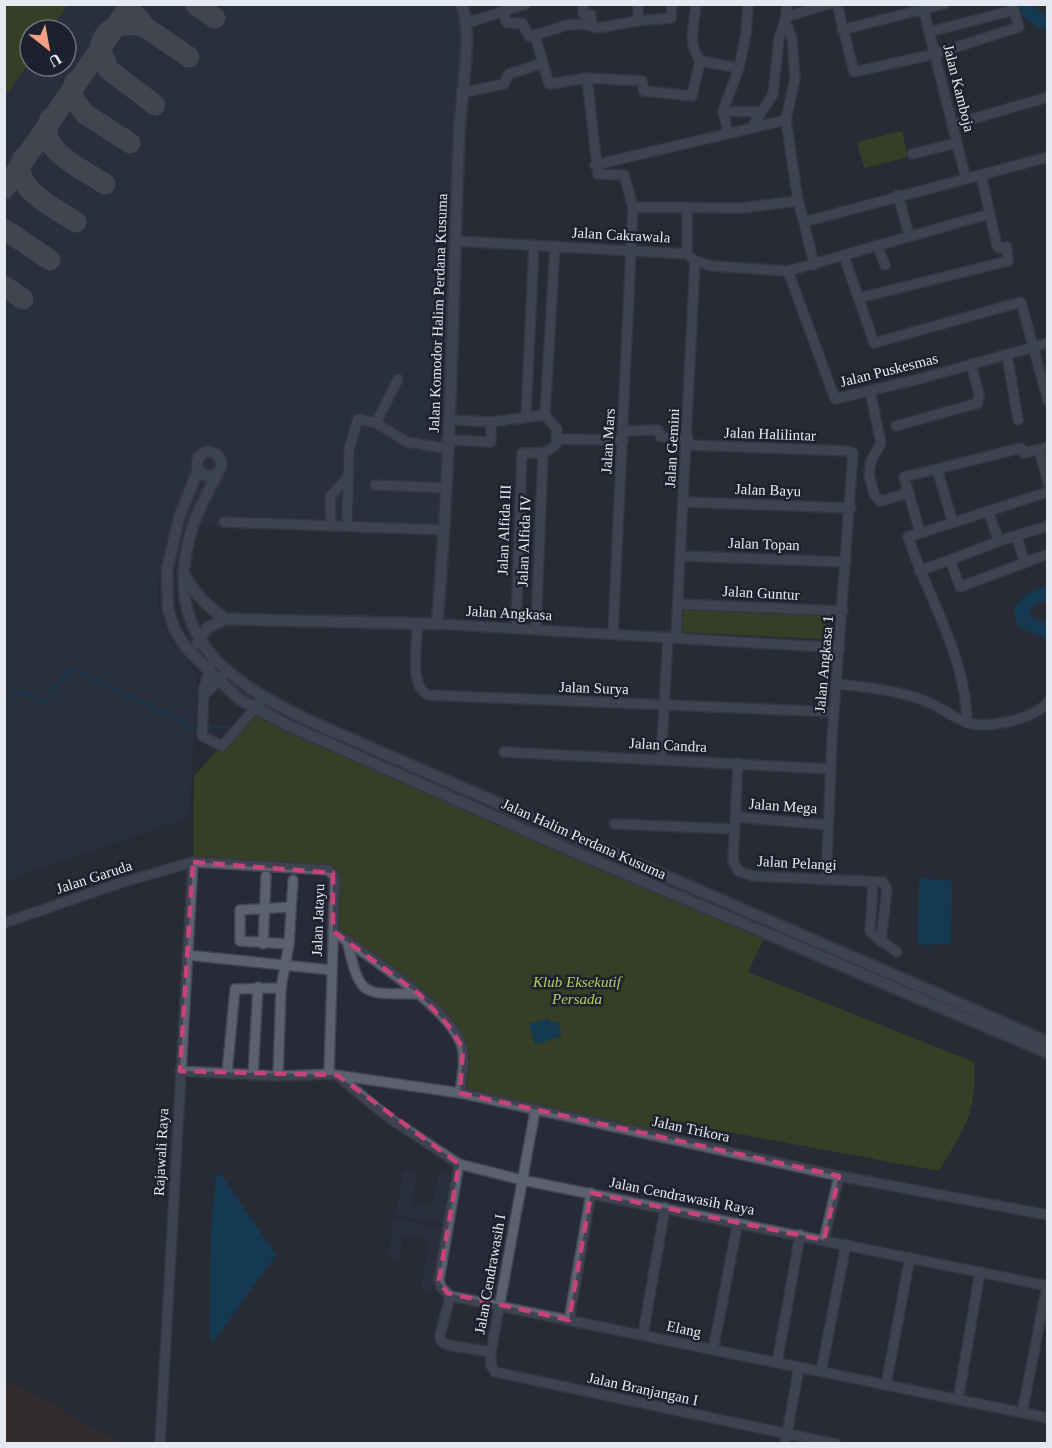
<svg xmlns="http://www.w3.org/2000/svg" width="1052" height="1448" viewBox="0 0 1052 1448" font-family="'Times New Roman',serif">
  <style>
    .built { fill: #2d3446; fill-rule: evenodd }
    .medical { fill: #402e26 }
    .green { fill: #495410 }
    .water { fill: #004971 }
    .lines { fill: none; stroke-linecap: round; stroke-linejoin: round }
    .stream { stroke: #004971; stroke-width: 2 }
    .river { stroke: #004971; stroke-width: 14 }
    .taxiway { stroke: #606470; stroke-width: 21 }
    .minor-casing { stroke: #434652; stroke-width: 12 }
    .tertiary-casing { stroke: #434652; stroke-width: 14 }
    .minor { stroke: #5c6170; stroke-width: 9 }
    .tertiary { stroke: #5c6170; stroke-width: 10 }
    .marked { fill: none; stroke: #c94279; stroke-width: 4.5; stroke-dasharray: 12 8; stroke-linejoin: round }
    .labels { text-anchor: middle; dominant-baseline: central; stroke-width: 5; stroke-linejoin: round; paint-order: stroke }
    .street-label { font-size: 15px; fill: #e6e9f2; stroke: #1d212d }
    .park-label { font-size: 15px; font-style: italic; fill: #b8cf5a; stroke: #1d212d }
  </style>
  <rect width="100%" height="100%" fill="#262b37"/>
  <g class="built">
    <path d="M5,5H455L463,21L442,533L347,527L174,526L159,572L158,604L168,636L198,676L189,817L48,865L5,883ZM30,30H66V66H30Z"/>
    <path d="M404,1171L417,1174L412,1203L432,1207L439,1173L451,1175L443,1223L396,1215Z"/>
    <path d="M394,1220L444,1228L433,1292L421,1290L429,1239L403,1235L399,1259L388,1258Z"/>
  </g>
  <path class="medical" d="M5,1379L12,1383L122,1443H5Z"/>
  <g class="green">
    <path d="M5,4L68,5L50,30H30V60L5,97Z"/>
    <path d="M902,131L908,157L864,168L857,142Z"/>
    <path d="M679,609L827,616L825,639L678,632Z"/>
    <path d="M254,709L766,934L748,972L974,1062C978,1112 964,1129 939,1171L675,1122L667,1140L460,1093L463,1048L435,1009L333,931L331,872L193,862L194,776Z"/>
  </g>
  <g class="water">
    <path d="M919,878L952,881L951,944L917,945Z"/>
    <path d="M549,1018L551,1023L558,1021L562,1036L535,1045L529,1024Z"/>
    <path d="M216,1174L223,1177L276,1255L214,1341L210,1339L211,1231Z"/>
  </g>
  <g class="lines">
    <g class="stream">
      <path d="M4,695L23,692L42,704L72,668L198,729"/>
      <path d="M204,728L234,727"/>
    </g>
    <g class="river">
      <path d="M1018,4L1043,22H1048"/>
      <path d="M1048,592L1030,600L1021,611L1024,622L1048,632"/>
    </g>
    <g class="taxiway">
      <path d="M195,4L215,18"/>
      <path d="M138,17L145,27L189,57"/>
      <path d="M145,27C126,21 103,25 100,49L109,70L155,105"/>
      <path d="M75,82L72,91L74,100L85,114L130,143"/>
      <path d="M50,119C33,148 86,171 105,184"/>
      <path d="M23,158C8,187 57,209 76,222"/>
      <path d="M4,189L131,4"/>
      <path d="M4,229L50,260"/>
      <path d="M4,286L23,299"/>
    </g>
    <defs>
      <g id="minor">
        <path d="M583,4V14L591,15L592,26"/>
        <path d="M696,4C694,27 687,41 700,61L739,68L723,111L728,133"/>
        <path d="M787,4L785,21L792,38L795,78L786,120L798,201"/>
        <path d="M837,4L854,72L935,54L1019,27L1012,4"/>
        <path d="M922,4L966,179"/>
        <path d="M503,13L507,23H522L529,36L535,35L549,84L587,78L598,174L624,175L633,207L613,633"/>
        <path d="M786,17L828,4"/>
        <path d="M638,21L671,18L672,4"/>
        <path d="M467,23L526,4"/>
        <path d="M842,30L944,4"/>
        <path d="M929,32L1014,10"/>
        <path d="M535,35L567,25L584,24L597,28L638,21V4"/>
        <path d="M739,68L746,34L748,4"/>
        <path d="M587,78L642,81L644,91L692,96L700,61"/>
        <path d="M461,93L504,84L509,74L543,63"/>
        <path d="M723,111L761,112"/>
        <path d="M952,125L1048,97"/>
        <path d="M752,127L773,94L779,38L785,21"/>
        <path d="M912,154L957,143"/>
        <path d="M595,165L786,120"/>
        <path d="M898,195L909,235"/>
        <path d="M633,207L740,208L798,201L804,222"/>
        <path d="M456,241L687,254L695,261L712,266L788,271L989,214"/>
        <path d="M877,245L885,265"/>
        <path d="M687,254V207"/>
        <path d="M844,256L874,343L1021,302L1048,401"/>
        <path d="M814,265L804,222L1048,157"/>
        <path d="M788,271L835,399L923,378L1048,343"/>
        <path d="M859,298L1008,261L1007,247L999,248L997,246L981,175"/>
        <path d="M1007,355L1018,420"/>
        <path d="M870,391L881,443L871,461L869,474L874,494L880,501L909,493"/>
        <path d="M545,415L555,246"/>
        <path d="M526,416L534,245"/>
        <path d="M450,420L491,422L545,415L557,429L556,444C547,455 536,453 522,453L516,628"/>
        <path d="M376,423L398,379"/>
        <path d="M896,426L978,403L979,395L971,364"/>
        <path d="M624,431L658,430L661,437L688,438"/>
        <path d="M558,439L623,440"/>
        <path d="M449,440L491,442V422"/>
        <path d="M687,445L848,451L853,453L832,739L826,880"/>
        <path d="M1039,449L1048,483"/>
        <path d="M375,485L447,488"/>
        <path d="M684,502L851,508"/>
        <path d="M988,511L999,541"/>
        <path d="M224,522L444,530"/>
        <path d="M953,523L937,469L1021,448L1024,453L1048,447"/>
        <path d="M331,524L330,497L348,477"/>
        <path d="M347,525L349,449L358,419L376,423L407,442L449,449"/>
        <path d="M920,532L904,477L937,469"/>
        <path d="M1016,536L1025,563"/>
        <path d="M680,556L846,562"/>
        <path d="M950,560L999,541L1048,526"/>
        <path d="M919,571L950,560L960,587L1048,554"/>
        <path d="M678,604L843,611"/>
        <path d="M417,624C418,643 408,685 428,695L834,712"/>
        <path d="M437,624L840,648"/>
        <path d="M536,629L543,453"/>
        <path d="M676,637L695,261"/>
        <path d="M211,664L204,688L202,736L222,746L264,698"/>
        <path d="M838,684C865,687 893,690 920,699C937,704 950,716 966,722C986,730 1035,719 1048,702"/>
        <path d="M203,696L228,671"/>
        <path d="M967,723C966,656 929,600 908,537L1048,492"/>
        <path d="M504,752L831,769"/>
        <path d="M661,760L668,637"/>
        <path d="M738,763L733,860L738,871L753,876L883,882L887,889L881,942"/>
        <path d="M736,817L828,825"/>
        <path d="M614,824L735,829"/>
        <path d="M873,882L870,932L897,952"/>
        <path d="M4,923L120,883L193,862L328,870L335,877L329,1074"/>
        <path d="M333,931C367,956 451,1008 462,1047C466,1061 461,1080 460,1093"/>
        <path d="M347,941C361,999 361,993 419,994"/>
        <path d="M263,944L266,876"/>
        <path d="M289,944L240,941V910L291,907"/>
        <path d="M187,955L332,970"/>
        <path d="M180,1071L278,1076L329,1074L460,1093L839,1176L1048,1215"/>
        <path d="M227,1073L235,989L281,988"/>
        <path d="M253,1075L258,987"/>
        <path d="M278,1076L281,988L289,944L293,880"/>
        <path d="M338,1076L388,1117L459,1164L522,1180L1048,1286"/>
        <path d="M535,1111L491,1352V1365L495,1372L836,1444"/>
        <path d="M459,1164L439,1280L441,1287L450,1296L1048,1418"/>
        <path d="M824,1240L839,1176"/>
        <path d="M450,1296L440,1336L441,1341L448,1345L491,1352"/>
        <path d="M569,1320L591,1193"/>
        <path d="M643,1335L665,1208"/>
        <path d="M713,1350L738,1222"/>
        <path d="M777,1363L800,1235"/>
        <path d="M821,1372L846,1244"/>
        <path d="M886,1385L910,1257"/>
        <path d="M958,1400L980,1272"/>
        <path d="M1022,1413L1047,1286"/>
        <path d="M160,1444L193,862"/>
        <path d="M785,1444L799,1368"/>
      </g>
      <g id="tertiary">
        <circle cx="209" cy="464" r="12"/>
        <path d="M198,470L179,518L167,570L168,609L174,628L186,648L239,699L285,724L563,847L1048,1053"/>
        <path d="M217,474C209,491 198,509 192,528C158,641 232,685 323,727L1048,1042"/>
        <path d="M183,573C194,593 207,607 226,619"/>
        <path d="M197,644L207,628L226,619L437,624C451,461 453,298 459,135C460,103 474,30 461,4"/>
      </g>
    </defs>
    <use href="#minor" class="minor-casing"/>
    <use href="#tertiary" class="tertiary-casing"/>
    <use href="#minor" class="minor"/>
    <use href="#tertiary" class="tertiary"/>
  </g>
  <path d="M0 0H1052V1448H0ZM193,862L333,873V931L419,994L448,1025L463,1048L460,1093L839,1176L824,1240L591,1193L569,1320L447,1293L439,1280L459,1164L337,1075L180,1071Z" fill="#262b37" fill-opacity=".55" fill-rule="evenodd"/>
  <path class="marked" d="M193,862L333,873V931L419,994L448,1025L463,1048L460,1093L839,1176L824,1240L591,1193L569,1320L447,1293L439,1280L459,1164L337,1075L180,1071Z"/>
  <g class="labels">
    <g class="street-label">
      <text transform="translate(959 88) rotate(76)">Jalan Kamboja</text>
      <text transform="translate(621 235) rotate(3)">Jalan Cakrawala</text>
      <text transform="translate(438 313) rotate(-88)">Jalan Komodor Halim Perdana Kusuma</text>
      <text transform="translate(889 370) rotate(-14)">Jalan Puskesmas</text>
      <text transform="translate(770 434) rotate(2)">Jalan Halilintar</text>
      <text transform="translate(608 441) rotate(-87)">Jalan Mars</text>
      <text transform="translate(672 448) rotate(-87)">Jalan Gemini</text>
      <text transform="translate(768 490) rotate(2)">Jalan Bayu</text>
      <text transform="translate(504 530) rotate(-88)">Jalan Alfida III</text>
      <text transform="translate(524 541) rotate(-88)">Jalan Alfida IV</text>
      <text transform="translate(764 544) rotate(2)">Jalan Topan</text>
      <text transform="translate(761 593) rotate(3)">Jalan Guntur</text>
      <text transform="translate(509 613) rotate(3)">Jalan Angkasa</text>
      <text transform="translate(824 664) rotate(-85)">Jalan Angkasa 1</text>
      <text transform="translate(594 688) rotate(2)">Jalan Surya</text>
      <text transform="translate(668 745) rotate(3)">Jalan Candra</text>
      <text transform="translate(783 806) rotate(4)">Jalan Mega</text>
      <text transform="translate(584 839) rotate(24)">Jalan Halim Perdana Kusuma</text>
      <text transform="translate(797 863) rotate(3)">Jalan Pelangi</text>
      <text transform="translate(94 877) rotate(-18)">Jalan Garuda</text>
      <text transform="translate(318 920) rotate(-88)">Jalan Jatayu</text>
      <text transform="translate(691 1129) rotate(12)">Jalan Trikora</text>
      <text transform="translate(161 1152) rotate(-87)">Rajawali Raya</text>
      <text transform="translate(682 1196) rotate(11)">Jalan Cendrawasih Raya</text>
      <text transform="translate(490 1274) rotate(-80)">Jalan Cendrawasih I</text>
      <text transform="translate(684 1329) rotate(12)">Elang</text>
      <text transform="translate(643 1389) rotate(12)">Jalan Branjangan I</text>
    </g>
    <g class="park-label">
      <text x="577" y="982">Klub Eksekutif<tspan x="577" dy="17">Persada</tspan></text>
    </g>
  </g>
  <rect width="1052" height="1448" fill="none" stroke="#e6e9f2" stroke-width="12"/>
  <g transform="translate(48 48) rotate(149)"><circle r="28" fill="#1d212d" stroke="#6d717c" stroke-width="1.5"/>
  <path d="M0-4.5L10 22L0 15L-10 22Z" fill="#f39f86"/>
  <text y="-9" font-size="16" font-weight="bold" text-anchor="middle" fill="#e6e9f2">U</text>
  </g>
</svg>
